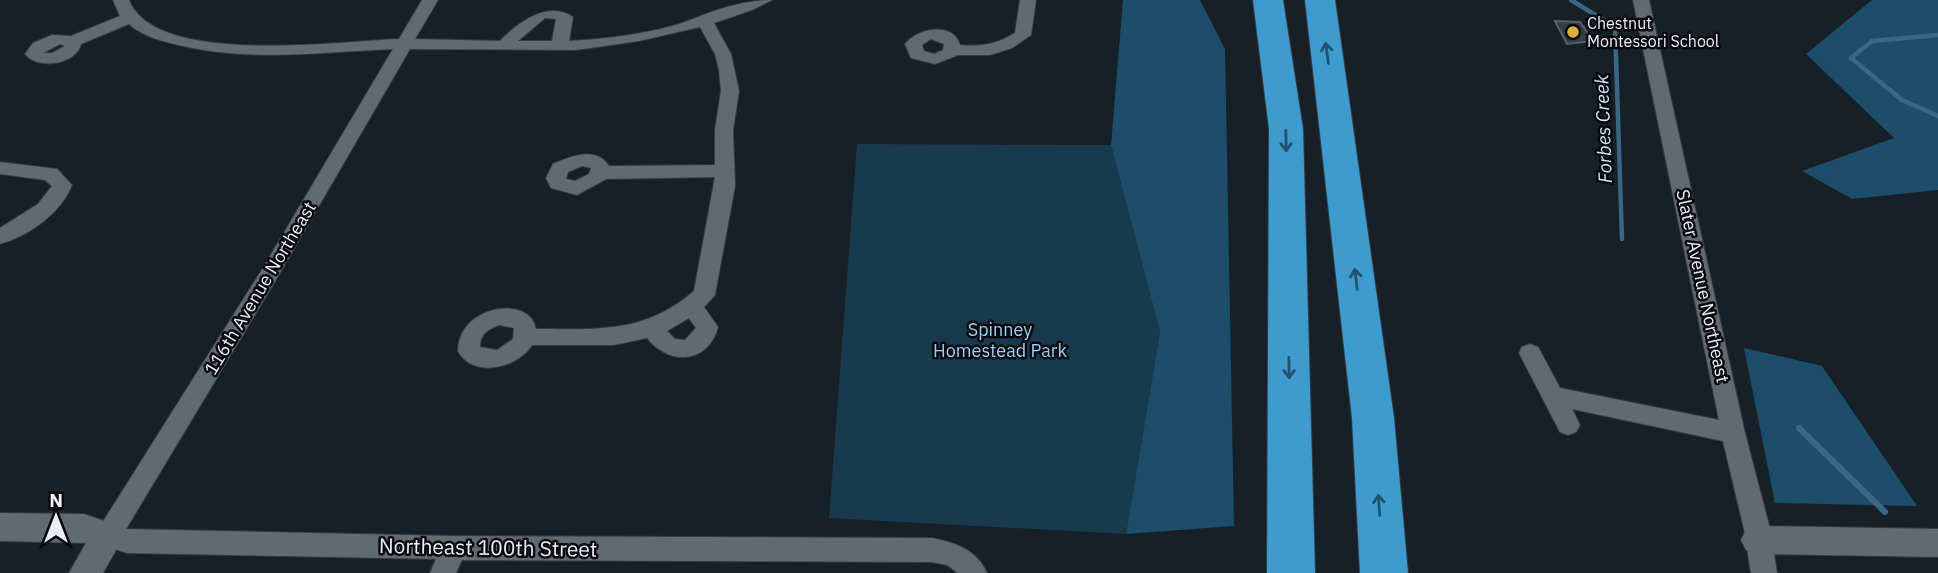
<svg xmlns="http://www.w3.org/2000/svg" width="1938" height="573" viewBox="0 0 1938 573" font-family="'IBM Plex Sans',sans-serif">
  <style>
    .green { fill: #193a4d }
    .forest { fill: #1d4e69 }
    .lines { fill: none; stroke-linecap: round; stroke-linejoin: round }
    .stream-far1 { stroke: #396885; stroke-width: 4.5 }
    .stream { stroke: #396885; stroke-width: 6 }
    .building { fill: #323c43; stroke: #556067; stroke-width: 2 }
    .minor-casing { stroke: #363c41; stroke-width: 2 }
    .tertiary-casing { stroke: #363c41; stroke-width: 2 }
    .motorway-casing { stroke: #363c41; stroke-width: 2 }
    .minor { fill: #5f6a71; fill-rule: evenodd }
    .tertiary { fill: #5f6a71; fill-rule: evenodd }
    .motorway { fill: #3d9bce; fill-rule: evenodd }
    .oneway { stroke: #22526d }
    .poi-dot { fill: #e0b034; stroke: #06090c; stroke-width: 2.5 }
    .labels { text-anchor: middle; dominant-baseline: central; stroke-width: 5; stroke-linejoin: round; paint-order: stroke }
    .far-poi-label { font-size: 16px; fill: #eaf0f4; stroke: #06090c; text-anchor: start }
    .street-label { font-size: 18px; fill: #eaf0f4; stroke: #06090c }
    .park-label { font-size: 18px; fill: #97d1f6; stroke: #06090c }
    .water-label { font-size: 19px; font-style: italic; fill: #cce8fb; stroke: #06090c }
    .near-street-label { font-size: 21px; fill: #eaf0f4; stroke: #06090c }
  </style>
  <rect width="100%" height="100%" fill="#162026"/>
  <path class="green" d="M857,144L1111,145L1160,332L1126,534L829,518Z"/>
  <g class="forest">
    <path d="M1123,0H1200L1225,49L1234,526L1126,534L1160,332L1111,145Z"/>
    <path d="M1872,0H1938V190L1852,199L1802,171L1894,138L1806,54Z"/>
    <path d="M1744,348L1822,366L1917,506L1775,503Z"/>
  </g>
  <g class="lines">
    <g class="stream-far1">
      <path d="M1571,0L1615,27L1622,239"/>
      <path d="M1938,35L1872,41L1851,58L1902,100L1938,116"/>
    </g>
    <path class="stream" d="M1799,428L1885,512"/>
  </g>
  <path class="building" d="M1555,21L1580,22L1593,41L1567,44Z"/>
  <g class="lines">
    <defs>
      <g id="minor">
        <path d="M113,0H129C155,67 340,41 399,39L422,0H438L415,39L500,41C517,23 548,0 573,17L569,41C607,39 658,33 693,19C717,9 746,0 772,0L752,10L714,23L731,54L739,91L733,130L735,186L715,295L704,307L718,327C708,364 669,366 647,338L614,345H532C518,368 473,379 458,351C458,305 530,294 536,329C598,329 644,334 694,291L715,177L606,179L577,195L551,188L546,178L553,164C571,156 596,146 609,166L715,165V130L721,91L719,70L715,54L700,27L639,41L576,50L410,49L277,278L126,529L454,536L931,538C955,542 977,550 987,573H958L947,565L931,562L462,560L456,573H430L436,559L127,553L99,544L95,536L99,528L263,268L393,49C322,52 253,62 183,46C165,42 143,37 129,24L81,44C76,65 37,70 25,54L33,43L52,35L71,36L120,16ZM545,18L556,19L552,41H518ZM60,44L65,46L52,53H43ZM582,166L591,168L589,174L575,181L566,179L568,172ZM689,318L696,328L685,340L675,339L667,331ZM499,325L514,328L513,339L497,350L480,347C480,334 487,330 499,325Z"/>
        <path d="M1020,0H1036L1031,35L1012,48L990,55H958L935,64L911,58L905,44C917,28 953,21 960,45C981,47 997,44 1015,33ZM931,39L944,44L943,50L934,54L924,51L922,45Z"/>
        <path d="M1633,0H1649L1745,433L1770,529L1777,573H1751L1744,529L1723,441L1572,409L1580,425L1576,432L1568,435L1560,432L1519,353L1522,347L1530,344L1538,347L1560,388L1719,420Z"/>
        <path d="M0,162L57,169L72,185C61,213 29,236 0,244V228L38,204L52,186L45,180L0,174Z"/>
      </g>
      <g id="tertiary">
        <path d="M0,513L84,514L119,526L124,536L103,573H69L86,543L0,541Z"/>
        <path d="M1757,526L1938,529V557L1757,554L1746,550L1741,540L1746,530Z"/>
      </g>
      <g id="motorway">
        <path d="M1253,0H1283L1303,129L1315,573H1267L1269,129Z"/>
        <path d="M1305,0H1335L1394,418L1408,573H1360L1352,418Z"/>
      </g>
    </defs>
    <use href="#minor" class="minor-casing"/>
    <use href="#tertiary" class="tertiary-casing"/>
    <use href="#motorway" class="motorway-casing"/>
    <use href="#minor" class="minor"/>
    <use href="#tertiary" class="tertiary"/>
    <use href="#motorway" class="motorway"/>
  </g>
  <defs><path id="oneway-shaft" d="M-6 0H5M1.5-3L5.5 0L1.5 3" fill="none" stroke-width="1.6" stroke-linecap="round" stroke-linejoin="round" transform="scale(1.75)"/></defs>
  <g class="oneway">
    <use href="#oneway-shaft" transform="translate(1327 53) rotate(-98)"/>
    <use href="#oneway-shaft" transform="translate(1286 141) rotate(89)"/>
    <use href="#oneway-shaft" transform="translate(1356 279) rotate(-97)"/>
    <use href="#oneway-shaft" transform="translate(1289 368) rotate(89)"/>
    <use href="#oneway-shaft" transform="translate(1379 505) rotate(-94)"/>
  </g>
  <circle class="poi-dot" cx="1573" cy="32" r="7"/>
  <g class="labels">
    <g class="far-poi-label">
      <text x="1587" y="23">Chestnut<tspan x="1587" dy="18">Montessori School</tspan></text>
    </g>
    <g class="street-label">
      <text transform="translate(1703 286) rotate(78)">Slater Avenue Northeast</text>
      <text transform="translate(260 288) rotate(-59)">116th Avenue Northeast</text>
    </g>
    <g class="park-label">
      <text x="1000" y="329">Spinney<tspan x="1000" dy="21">Homestead Park</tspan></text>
    </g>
    <g class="water-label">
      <text transform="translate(1603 129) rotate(-92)">Forbes Creek</text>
    </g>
    <g class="near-street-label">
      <text transform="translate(488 547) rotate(1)">Northeast 100th Street</text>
    </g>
  </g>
  <g transform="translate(56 517)" stroke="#06090c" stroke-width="5" paint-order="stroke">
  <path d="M0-5L12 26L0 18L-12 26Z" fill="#eaf0f4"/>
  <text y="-10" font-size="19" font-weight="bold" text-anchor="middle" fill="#eaf0f4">N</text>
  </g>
</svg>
